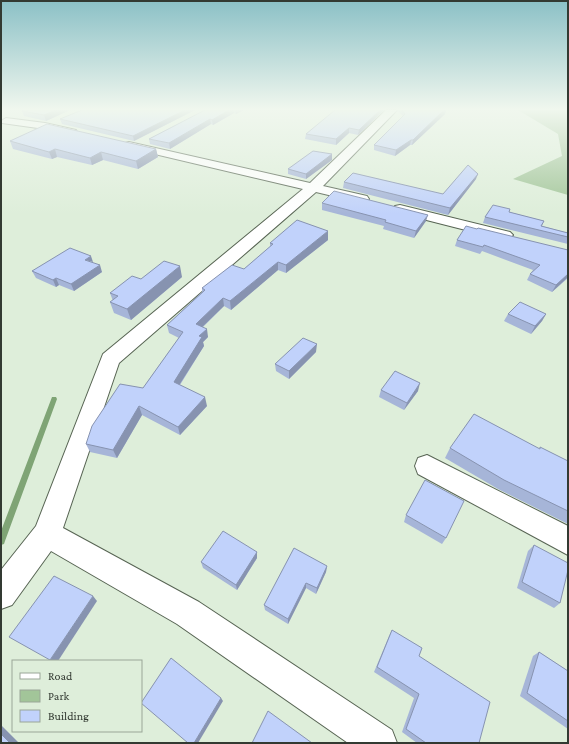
<svg xmlns="http://www.w3.org/2000/svg" width="569" height="744" viewBox="0 0 569 744" font-family="'Crimson Pro',serif">
  <style>
    .green { fill: #a2c599 }
    .lines { fill: none; stroke-linecap: round; stroke-linejoin: round }
    .stream { fill: #7fa475; fill-rule: evenodd }
    .street-casing { stroke: #576453; stroke-width: 2 }
    .street { fill: #fff; fill-rule: evenodd }
    .wall { fill: #a6b5d8 }
    .shaded-wall { fill: #8793b0 }
    .building { fill: #c1d2fb; stroke: #8793b0 }
  </style>
  <rect width="100%" height="100%" fill="#deeeda"/>
  <path class="green" d="M518,110H568V195L513,179L562,156L558,134Z"/>
  <g class="lines">
    <path class="stream" d="M52,397H56L57,399L5,541L4,544L1,545V531Z"/>
    <defs>
      <g id="street">
        <path d="M386,110H397L323,186L367,196L369,199L367,202L362,203L316,192L119,363L63,528L199,602L392,730L397,743H348L177,624L51,551L12,605L1,609V570L36,526L103,354L303,189L125,147L123,145L125,143L129,142L310,183Z"/>
        <path d="M6,118L45,123L76,130L77,132L72,135L45,129L2,123L1,121Z"/>
        <path d="M400,205L510,232L513,235L510,238L505,240L395,212L393,209L395,206Z"/>
        <path d="M427,455L568,526V555L418,474L415,466L418,458Z"/>
      </g>
    </defs>
    <use href="#street" class="street-casing"/>
    <use href="#street" class="street"/>
  </g>
  <g class="wall">
    <path d="M70,110L46,121L24,116L22,111Z"/>
    <path d="M195,110L134,141L62,124L60,119Z"/>
    <path d="M205,110H244L236,114L234,113L213,125L211,124L170,149L150,144L149,139Z"/>
    <path d="M384,110L358,135L349,133L336,145L305,139L306,134Z"/>
    <path d="M398,110H446L445,114L412,145H410L395,156L374,150V145L403,116L398,111Z"/>
    <path d="M10,141L156,149L158,157L138,169L103,160L92,165L57,157L52,159L13,149Z"/>
    <path d="M332,154V160L306,179L288,174V169Z"/>
    <path d="M476,179L448,215L343,188L344,182L443,194Z"/>
    <path d="M322,203L426,221L414,238L383,229L384,226L322,210Z"/>
    <path d="M509,212L544,221L542,226L568,233V244L483,223L485,217Z"/>
    <path d="M477,229L568,250V278L552,292L527,280L530,274L533,270L482,251L480,254L455,246L457,240Z"/>
    <path d="M328,240L286,273L278,270L231,310L224,306L203,327L208,337L203,342L204,346L180,385L207,406L180,435L142,415L117,458L90,452L86,444L143,388L179,338L169,333L167,325L202,292V288L244,269L270,247V243Z"/>
    <path d="M93,263L102,272L74,291L59,285L56,287L36,278L32,271Z"/>
    <path d="M182,277L131,320L114,313L110,302L113,301L110,293L141,279Z"/>
    <path d="M508,314H546L542,321L531,334L504,321Z"/>
    <path d="M316,352L289,379L276,371L275,364Z"/>
    <path d="M381,390L418,391L404,410L379,397Z"/>
    <path d="M450,448L539,449L568,461V524L498,489L445,458Z"/>
    <path d="M406,515L446,538L442,544L404,522Z"/>
    <path d="M534,545L560,603L554,608L517,588L528,551Z"/>
    <path d="M257,552V558L237,590L203,568L201,562Z"/>
    <path d="M327,566L326,572L316,594L306,588L288,624L265,610L264,605Z"/>
    <path d="M392,630L419,656L479,743H417L402,732L414,698L374,672L389,636Z"/>
    <path d="M539,652L568,671V729L520,696L533,656Z"/>
  </g>
  <g class="shaded-wall">
    <path d="M56,110H70L46,121L44,115Z"/>
    <path d="M185,110H195L134,141L133,136Z"/>
    <path d="M229,110H233L234,113L213,125L212,120Z"/>
    <path d="M236,110H244L236,114Z"/>
    <path d="M380,110H384L358,135L359,130Z"/>
    <path d="M444,110H446L445,114L412,145L413,140Z"/>
    <path d="M210,119L211,124L170,149L169,143Z"/>
    <path d="M349,128V133L336,145V139Z"/>
    <path d="M411,140L410,145L395,156L396,150Z"/>
    <path d="M55,149L57,157L52,159L49,152Z"/>
    <path d="M156,149L158,157L138,169L136,161Z"/>
    <path d="M101,152L103,160L92,165L90,158Z"/>
    <path d="M332,154V160L306,179V174Z"/>
    <path d="M478,174L476,179L448,215L450,208Z"/>
    <path d="M428,215L426,221L414,238L416,231Z"/>
    <path d="M328,231V240L286,273V265Z"/>
    <path d="M91,256L93,262L85,260Z"/>
    <path d="M278,262V270L231,310L230,301Z"/>
    <path d="M100,265L102,272L74,291L71,284Z"/>
    <path d="M180,266L182,277L131,320L127,309Z"/>
    <path d="M568,274L567,278L552,292L556,285Z"/>
    <path d="M56,278L59,285L56,287L53,280Z"/>
    <path d="M223,298L224,306L197,332L196,324Z"/>
    <path d="M546,314L542,321L531,334L535,326Z"/>
    <path d="M207,329L208,337L203,342L204,346L176,390L174,382L199,336Z"/>
    <path d="M317,344L316,352L289,379V371Z"/>
    <path d="M420,383L418,391L404,410L407,403Z"/>
    <path d="M205,397L207,406L180,435L178,427Z"/>
    <path d="M139,406L142,415L117,458L113,450Z"/>
    <path d="M257,552V558L237,590L236,585Z"/>
    <path d="M327,566L326,572L316,594L317,588Z"/>
    <path d="M306,583V588L288,624V619Z"/>
    <path d="M93,596L97,601L58,661H51L50,660Z"/>
    <path d="M221,698L223,701L198,743H194Z"/>
    <path d="M1,725L19,743H10L1,734Z"/>
  </g>
  <g class="building">
    <path d="M24,110H56L44,115L22,111Z"/>
    <path d="M82,110H185L133,136L60,119Z"/>
    <path d="M205,110H229L212,120L210,119L169,143L149,139Z"/>
    <path d="M335,110H380L359,130L349,128L336,139L306,134Z"/>
    <path d="M402,110H444L413,140H411L396,150L374,145L405,114Z"/>
    <path d="M47,124L156,149L136,161L101,152L90,158L55,149L49,152L10,141Z"/>
    <path d="M313,151L332,154L306,174L288,169Z"/>
    <path d="M468,165L478,174L450,208L344,182L353,173L443,194Z"/>
    <path d="M334,191L428,215L416,231L385,222L386,220L322,203Z"/>
    <path d="M493,205L510,209L509,212L544,221L541,226L568,233V237L485,217Z"/>
    <path d="M297,220L328,231L286,265L278,262L230,301L223,298L196,324L207,329L199,336L202,337L174,382L205,397L178,427L139,406L113,450L86,444L92,426L120,384L143,388L183,332L167,325L205,290L202,288L232,265L244,269L273,244L270,243Z"/>
    <path d="M466,226L477,229L478,228L568,250V274L556,285L530,274L540,265L484,245L483,247L457,240Z"/>
    <path d="M70,248L91,256L85,260L100,265L71,284L56,278L53,280L32,271Z"/>
    <path d="M164,261L180,266L127,309L110,302L118,296L110,293L132,276L141,279Z"/>
    <path d="M520,302L546,314L535,326L508,314Z"/>
    <path d="M303,338L317,344L289,371L275,364Z"/>
    <path d="M395,371L420,383L407,403L381,390Z"/>
    <path d="M474,414L540,449V447L568,461V511L504,480L450,448Z"/>
    <path d="M425,480L464,501L446,538L406,515Z"/>
    <path d="M223,531L257,552L236,585L201,562Z"/>
    <path d="M534,545L568,563V570L560,603L522,582Z"/>
    <path d="M294,548L327,566L317,588L306,583L288,619L264,605Z"/>
    <path d="M54,576L93,596L50,660L9,637Z"/>
    <path d="M392,630L422,648L419,656L490,702L479,743H426L406,729L419,694L377,667Z"/>
    <path d="M539,652L568,671V721L527,693Z"/>
    <path d="M171,658L221,698L194,743H188L141,703Z"/>
    <path d="M268,711L312,743H252Z"/>
    <path d="M1,734L10,743H1Z"/>
  </g>
  <linearGradient id="sky" x2="0" y2="1"><stop stop-color="#8bc0c6"/><stop offset="0.51" stop-color="#f0f7ee"/><stop offset="1" stop-color="#f0f7ee" stop-opacity="0"/></linearGradient>
  <rect width="569" height="214" fill="url(#sky)"/>
  <rect width="569" height="744" fill="none" stroke="#333a32" stroke-width="4"/>
  <rect x="12" y="660" width="130" height="72" fill="#deeeda" stroke="#9aa697"/>
  <rect x="20" y="673" width="20" height="6" fill="#ffffff" stroke="#9aa697"/>
  <text x="48" y="680" font-size="12" fill="#333a32">Road</text>
  <rect x="20" y="690" width="20" height="12" fill="#a2c599" stroke="#9aa697"/>
  <text x="48" y="700" font-size="12" fill="#333a32">Park</text>
  <rect x="20" y="710" width="20" height="12" fill="#c1d2fb" stroke="#9aa697"/>
  <text x="48" y="720" font-size="12" fill="#333a32">Building</text>
</svg>
